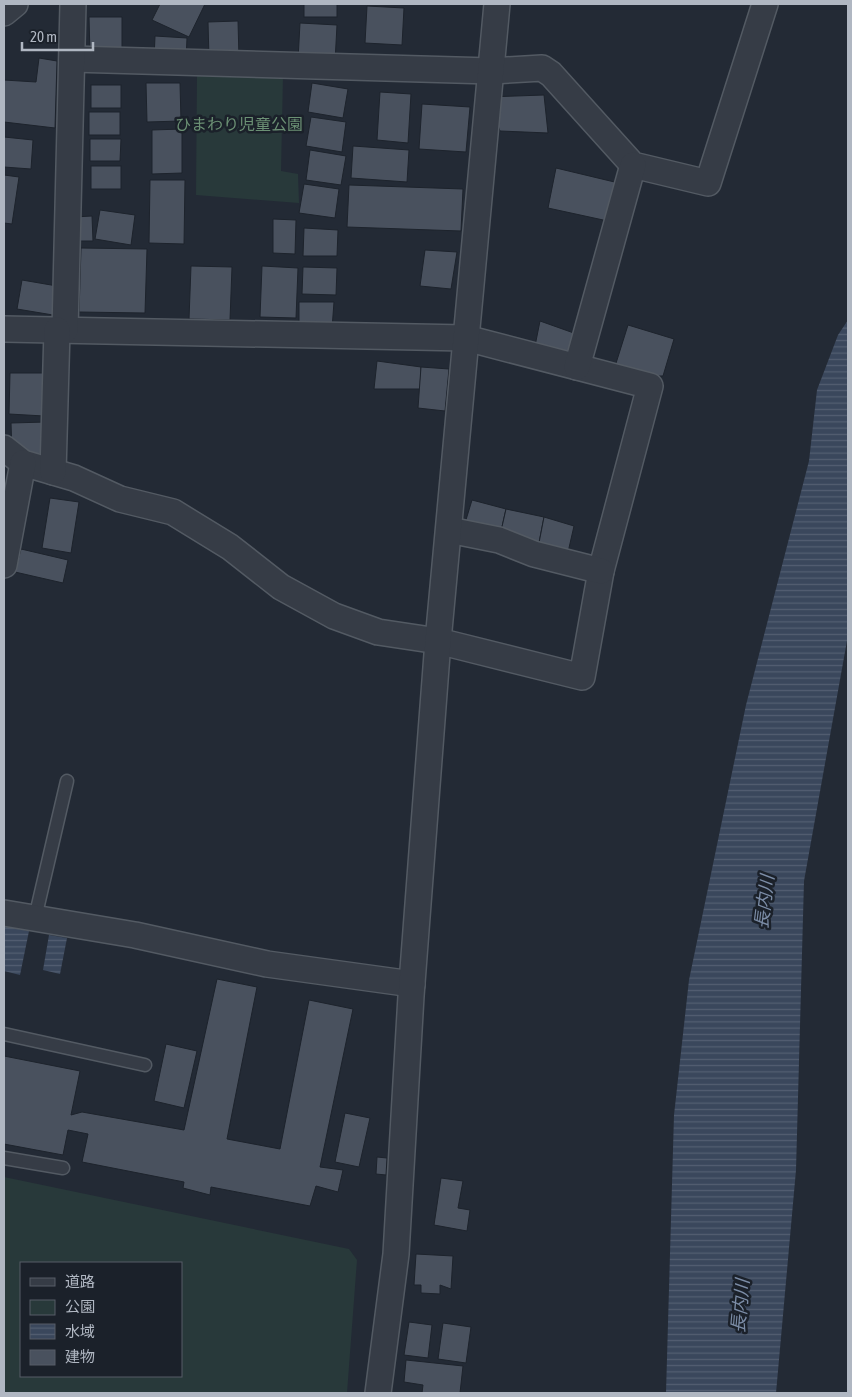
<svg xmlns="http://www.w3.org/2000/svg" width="852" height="1397" viewBox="0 0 852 1397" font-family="'Asap Condensed','Noto Sans JP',sans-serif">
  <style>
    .green { fill: #28393a; fill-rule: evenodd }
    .water { fill: url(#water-rules) }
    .building { fill: #49515e; stroke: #1d232c }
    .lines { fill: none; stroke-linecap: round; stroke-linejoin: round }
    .service-casing { stroke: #535a63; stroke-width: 15 }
    .minor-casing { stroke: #535a63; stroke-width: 28 }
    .service { stroke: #363c46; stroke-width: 12 }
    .minor { stroke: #363c46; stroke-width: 25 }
    .labels { text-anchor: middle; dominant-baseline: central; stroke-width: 5; stroke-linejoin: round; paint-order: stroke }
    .park-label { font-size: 16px; fill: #6b9074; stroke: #1b212a }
    .water-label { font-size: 18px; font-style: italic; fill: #7c8da7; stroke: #1b212a }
  </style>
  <defs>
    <pattern id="water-rules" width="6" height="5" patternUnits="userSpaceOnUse" patternTransform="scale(1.25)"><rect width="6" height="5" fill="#3a475c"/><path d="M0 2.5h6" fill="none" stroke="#545f72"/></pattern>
  </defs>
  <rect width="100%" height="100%" fill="#232a35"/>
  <g class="green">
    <path d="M197,75L283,76L281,171L298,174L299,203L196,195Z"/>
    <path d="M4,1177L349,1249L357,1260L347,1393H4ZM21,1263H181V1376H21Z"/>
  </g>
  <g class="water">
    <path d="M848,320V635L804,881L796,1170L776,1393H666L674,1115L689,980L746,705L809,461L817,390L838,335Z"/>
    <path d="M4,926L29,931L20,975L4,971Z"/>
    <path d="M49,935L67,938L60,974L43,970Z"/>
  </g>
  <g class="building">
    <path d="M160,4H205L189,37L152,20Z"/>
    <rect x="304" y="4" width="33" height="13"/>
    <path d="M367,6L404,8L402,45L365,43Z"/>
    <path d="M89,17H122V54L90,55Z"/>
    <path d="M238,21L239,58L209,59L208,22Z"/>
    <path d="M300,23L337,25L335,62L298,60Z"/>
    <path d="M155,36L187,38L186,61L154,60Z"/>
    <path d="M39,58L57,61L55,128L4,122V80L36,82Z"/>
    <path d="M146,83H180L181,121L147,122Z"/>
    <path d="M312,83L348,89L343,118L308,112Z"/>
    <rect x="91" y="85" width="30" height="23"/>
    <path d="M380,92L411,94L408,143L377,140Z"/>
    <path d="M544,95L548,133L500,131L488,97Z"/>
    <path d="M422,104L470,107L466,152L419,149Z"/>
    <rect x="89" y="112" width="31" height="23"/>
    <path d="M311,117L346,122L342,152L306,146Z"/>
    <path d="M182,129V173L152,174V130Z"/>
    <path d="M4,137L33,140L31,169L4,167Z"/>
    <path d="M90,139H121L120,161H90Z"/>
    <path d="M353,146L409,150L407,182L351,178Z"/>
    <path d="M310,150L346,156L341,185L306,180Z"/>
    <rect x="91" y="166" width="30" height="23"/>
    <path d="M556,168L627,185L617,223L548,208Z"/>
    <path d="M4,175L19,177L12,224L4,223Z"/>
    <path d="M150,180H185L184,244L149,243Z"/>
    <path d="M304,184L339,189L335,218L299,213Z"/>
    <path d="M349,185L463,189L461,231L347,227Z"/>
    <path d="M100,210L135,215L131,245L95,239Z"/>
    <path d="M92,216L93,241H75L74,217Z"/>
    <path d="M273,219L296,220L295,254L273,253Z"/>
    <path d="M304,228L338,230L337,256H303Z"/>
    <path d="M81,248L147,249L145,313L79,312Z"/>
    <path d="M425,250L457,252L451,289L420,286Z"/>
    <path d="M191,266L232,267L230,320L189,319Z"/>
    <path d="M262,266L298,268L296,318L260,317Z"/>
    <path d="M303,267L337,268L336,295L302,294Z"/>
    <path d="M22,280L57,286L53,315L17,309Z"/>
    <path d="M299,302H334L332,329H299Z"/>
    <path d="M540,321L585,337L579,358L533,356Z"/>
    <path d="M628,325L674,339L663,376H612Z"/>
    <path d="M377,361L421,367L420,389H374Z"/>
    <path d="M421,367L449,369L445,411L418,408Z"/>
    <path d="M10,373H46L44,416L9,414Z"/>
    <path d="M46,422L47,454L12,455L11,423Z"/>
    <path d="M50,498L79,502L71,553L42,548Z"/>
    <path d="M472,500L506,509L499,540L462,533Z"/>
    <path d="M506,509L544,517L538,548L499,540Z"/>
    <path d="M544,517L574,526L566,561L538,548Z"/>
    <path d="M21,549L68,560L63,583L15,572Z"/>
    <path d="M217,979L257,987L227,1139L280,1149L309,1000L353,1009L320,1167L343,1170L338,1192L316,1186L310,1206L211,1187L210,1195L183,1188L184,1182L82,1162L88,1134L68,1130L63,1155L4,1144V1056L80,1071L71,1115L82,1112L184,1130Z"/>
    <path d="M166,1044L197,1051L184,1108L154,1101Z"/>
    <path d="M345,1113L370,1118L359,1167L335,1162Z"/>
    <path d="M377,1157L387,1158L386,1175L376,1174Z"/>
    <path d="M441,1178L463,1181L458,1208L470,1210L467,1231L434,1225Z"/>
    <path d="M416,1254L453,1256L451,1289L440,1285V1294L421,1293V1285H414Z"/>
    <path d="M409,1322L432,1325L428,1358L404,1355Z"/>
    <path d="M443,1323L471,1327L466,1363L438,1359Z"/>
    <path d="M406,1360L463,1366L460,1393H422L423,1385L404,1382Z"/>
  </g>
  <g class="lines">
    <defs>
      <g id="service">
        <path d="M35,918L67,781"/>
        <path d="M4,1034L145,1065"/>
        <path d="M4,1158L63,1168"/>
      </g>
      <g id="minor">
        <path d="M4,13L15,4"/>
        <path d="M72,59L491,71L542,68L551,74L633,165L708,183L765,4"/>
        <path d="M4,329L466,338L650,386L601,571L582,677L438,641L378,632L334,616L281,587L230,547L173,512L120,499L74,478L23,463L4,448"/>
        <path d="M65,330L73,4"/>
        <path d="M577,367L633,165"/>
        <path d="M53,472L57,330"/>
        <path d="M449,530L499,540L534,554L601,571"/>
        <path d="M4,565L23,463"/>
        <path d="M4,913L135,935L267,964L412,984"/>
        <path d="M378,1393L396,1254L411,996L438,641L497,4"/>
      </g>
    </defs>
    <use href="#service" class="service-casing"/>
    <use href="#minor" class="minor-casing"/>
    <use href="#service" class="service"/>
    <use href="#minor" class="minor"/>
  </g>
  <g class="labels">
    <g class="park-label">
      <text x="239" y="124">ひまわり児童公園</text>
    </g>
    <g class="water-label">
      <text transform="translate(764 902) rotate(-83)">長内川</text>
      <text transform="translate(740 1306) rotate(-85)">長内川</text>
    </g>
  </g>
  <rect width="852" height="1397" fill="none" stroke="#b0b7c2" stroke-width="10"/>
  <rect x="20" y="1262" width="162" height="115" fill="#1b212a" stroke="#575d67"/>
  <rect x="30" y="1278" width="25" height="8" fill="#363c46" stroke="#575d67"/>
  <text x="65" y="1287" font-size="15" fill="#b0b7c2">道路</text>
  <rect x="30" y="1300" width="25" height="15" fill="#28393a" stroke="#575d67"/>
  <text x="65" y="1312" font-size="15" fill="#b0b7c2">公園</text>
  <rect x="30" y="1324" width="25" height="15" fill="url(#water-rules)" stroke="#575d67"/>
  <text x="65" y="1337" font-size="15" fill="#b0b7c2">水域</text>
  <rect x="30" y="1350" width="25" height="15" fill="#49515e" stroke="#575d67"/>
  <text x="65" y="1362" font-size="15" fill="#b0b7c2">建物</text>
  <path d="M22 42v8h71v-8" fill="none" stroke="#b0b7c2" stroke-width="2.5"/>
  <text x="30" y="42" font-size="15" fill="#b0b7c2" stroke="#1b212a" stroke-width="4" paint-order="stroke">20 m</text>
</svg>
